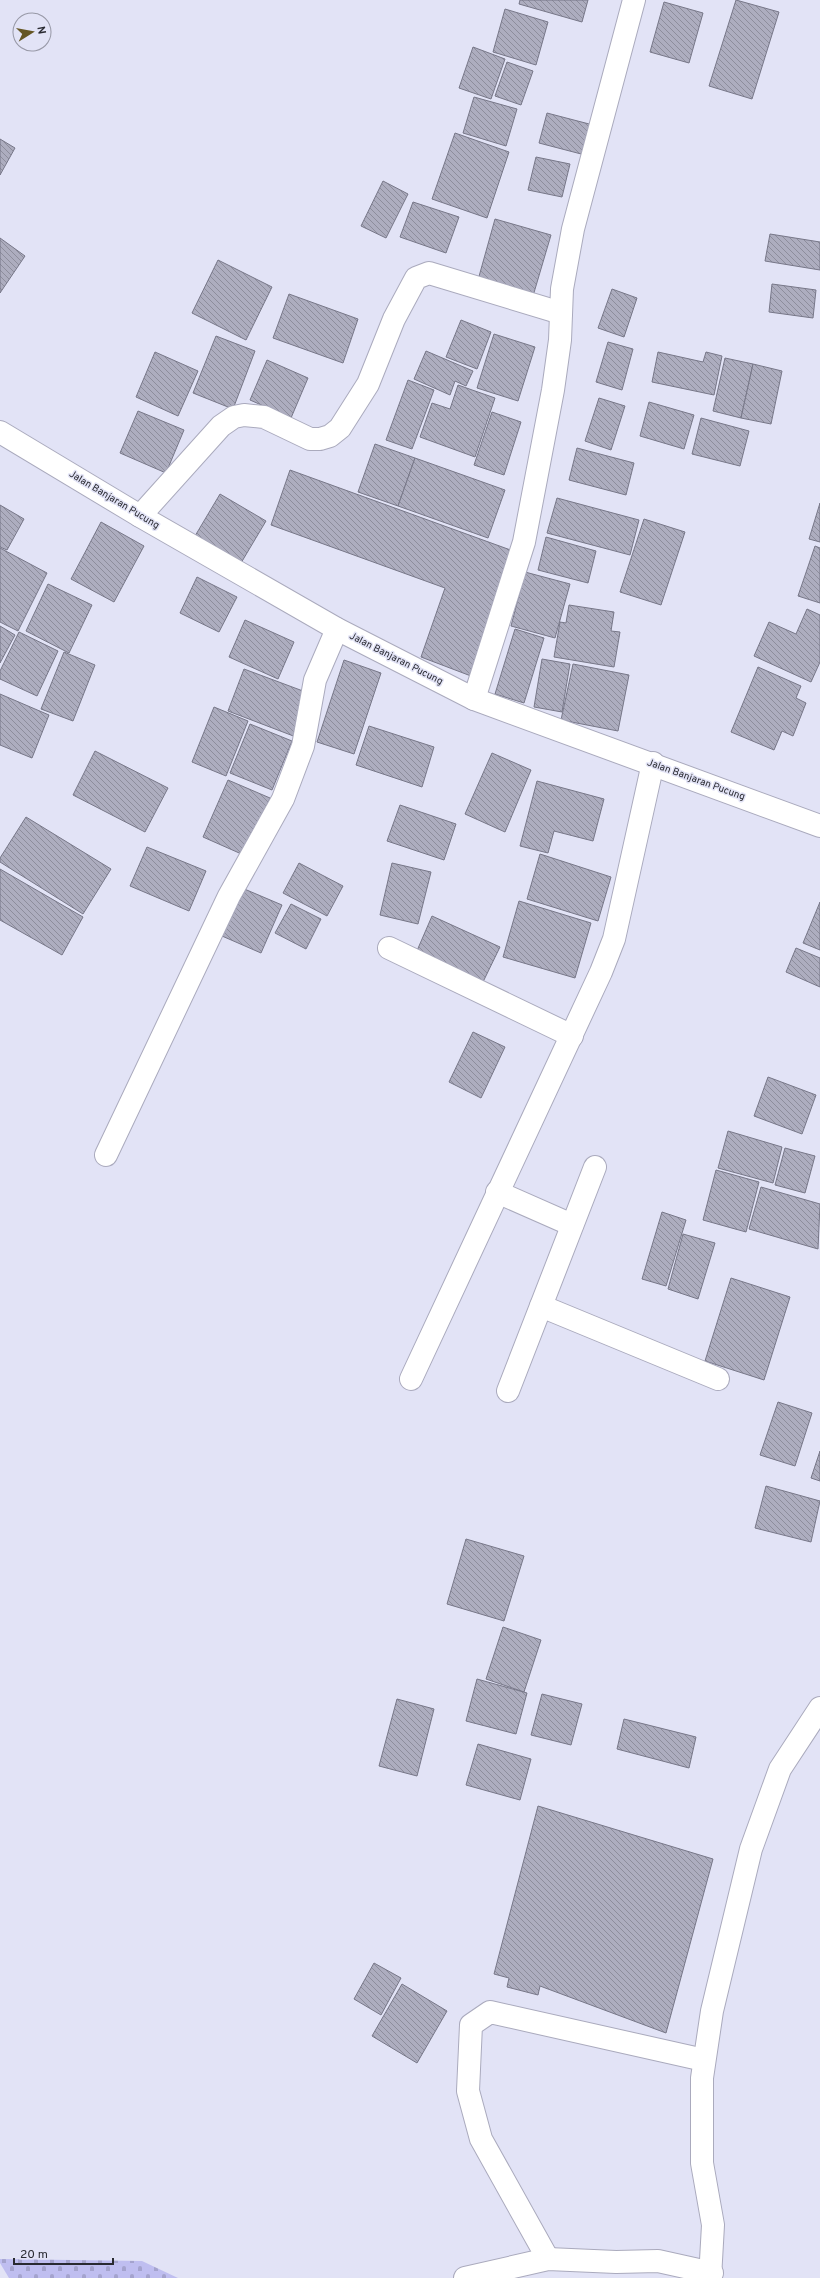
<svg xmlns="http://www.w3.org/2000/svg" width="820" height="2278" viewBox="0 0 820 2278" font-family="Overpass,sans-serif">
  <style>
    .cemetery { fill: url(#cemetery-stones) }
    .building { fill: url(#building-back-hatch); stroke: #778 }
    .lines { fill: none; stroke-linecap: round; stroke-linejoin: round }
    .minor-casing { stroke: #aaaabd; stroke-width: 24 }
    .minor { stroke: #fff; stroke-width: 22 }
    .labels { text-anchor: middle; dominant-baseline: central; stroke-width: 3; stroke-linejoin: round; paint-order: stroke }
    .street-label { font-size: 10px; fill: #292a31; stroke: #e2e3f6 }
  </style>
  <defs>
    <pattern id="cemetery-stones" width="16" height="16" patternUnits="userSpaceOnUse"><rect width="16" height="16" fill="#bfbef0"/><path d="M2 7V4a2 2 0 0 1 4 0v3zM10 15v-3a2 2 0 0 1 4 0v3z" fill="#a4a3ce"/></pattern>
    <pattern id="building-back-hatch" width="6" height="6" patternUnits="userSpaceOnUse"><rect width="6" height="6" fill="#adadbf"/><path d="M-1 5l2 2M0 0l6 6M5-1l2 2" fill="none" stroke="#8d8d9c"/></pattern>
  </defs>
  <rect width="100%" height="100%" fill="#e2e3f6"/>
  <path class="cemetery" d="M0,2259L142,2261L178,2278H9L0,2263Z"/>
  <g class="building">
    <path d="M520,0H588L582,22L519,4Z"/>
    <path d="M736,0L779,12L752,99L709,86Z"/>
    <path d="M664,2L703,13L689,63L650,52Z"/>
    <path d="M505,9L548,22L536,65L493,52Z"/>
    <path d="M473,47L505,59L491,99L459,88Z"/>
    <path d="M507,62L533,71L521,105L495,96Z"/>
    <path d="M474,97L517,109L506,146L463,133Z"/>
    <path d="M547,113L593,125L585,155L539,143Z"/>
    <path d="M455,133L509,152L487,218L432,199Z"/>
    <path d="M0,139L15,148L0,175Z"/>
    <path d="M536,157L570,164L562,197L528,190Z"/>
    <path d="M383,181L408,194L386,238L361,226Z"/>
    <path d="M413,202L459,217L446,253L400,237Z"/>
    <path d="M495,219L551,235L533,296L478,280Z"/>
    <path d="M770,234L820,242V270L765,261Z"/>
    <path d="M0,238L25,256L0,293Z"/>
    <path d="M218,260L272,287L246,340L192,313Z"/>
    <path d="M772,284L816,290L813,318L769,312Z"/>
    <path d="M612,289L637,298L624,337L598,328Z"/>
    <path d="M289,294L358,319L343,363L273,338Z"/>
    <path d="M461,320L491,332L477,369L446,357Z"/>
    <path d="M494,334L535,347L518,401L477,388Z"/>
    <path d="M216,336L255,351L233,409L193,393Z"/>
    <path d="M608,342L633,349L622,390L596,382Z"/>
    <path d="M426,351L473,371L466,386L455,381L450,395L414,379Z"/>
    <path d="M155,352L198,371L178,416L136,397Z"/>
    <path d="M658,352L703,362L706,352L722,356L714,395L652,382Z"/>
    <path d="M725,358L753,364L741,418L713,411Z"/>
    <path d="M267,360L308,378L291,418L250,400Z"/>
    <path d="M753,364L782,371L771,424L741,418Z"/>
    <path d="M408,380L434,390L412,449L386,440Z"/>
    <path d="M458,385L495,398L475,457L420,437L432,403L450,409Z"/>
    <path d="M599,398L625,406L611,450L585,441Z"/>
    <path d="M649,402L694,415L684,449L640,436Z"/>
    <path d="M138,411L184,430L166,473L120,453Z"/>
    <path d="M492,412L521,422L504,475L474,465Z"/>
    <path d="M701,418L749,431L740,466L692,454Z"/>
    <path d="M375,444L415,458L398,506L358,492Z"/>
    <path d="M577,448L634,463L626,495L569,480Z"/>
    <path d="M415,458L505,490L488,538L398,506Z"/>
    <path d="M290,470L516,552L471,676L421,657L445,588L271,525Z"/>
    <path d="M220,494L266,521L241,563L195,536Z"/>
    <path d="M557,498L639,520L630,555L547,533Z"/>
    <path d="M820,503V542L809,539Z"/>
    <path d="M0,505L24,519L7,550L0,547Z"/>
    <path d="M644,519L685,532L661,605L620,592Z"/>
    <path d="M101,522L144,546L114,602L71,579Z"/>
    <path d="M546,537L596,551L588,583L538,570Z"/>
    <path d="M815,546L820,548V603L798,596Z"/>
    <path d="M0,548L47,573L18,631L0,622Z"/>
    <path d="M525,572L570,584L555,638L511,626Z"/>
    <path d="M197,577L237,597L219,632L180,613Z"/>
    <path d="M48,584L92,605L69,653L26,631Z"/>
    <path d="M569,605L614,612L611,631L620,632L614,667L554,657L560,622L566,623Z"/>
    <path d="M807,609L820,615V662L811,682L754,656L769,622L796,634Z"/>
    <path d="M245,620L294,642L278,679L229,657Z"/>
    <path d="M0,626L15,635L0,663Z"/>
    <path d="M515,629L544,638L524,703L495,694Z"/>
    <path d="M19,632L58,651L37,696L0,679V671Z"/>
    <path d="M64,652L95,665L73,721L41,709Z"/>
    <path d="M542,659L570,664L562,712L534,707Z"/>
    <path d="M344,660L381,673L354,754L317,742Z"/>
    <path d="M573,664L629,675L618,731L561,720Z"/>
    <path d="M758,667L801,686L796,698L806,703L793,736L782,731L774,750L731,732Z"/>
    <path d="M244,669L311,694L296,737L228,711Z"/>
    <path d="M0,694L49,715L32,758L0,745Z"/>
    <path d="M214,707L248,721L226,776L192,762Z"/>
    <path d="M250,724L292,741L272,790L230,773Z"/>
    <path d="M369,726L434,747L422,787L356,765Z"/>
    <path d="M95,751L168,788L145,832L73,795Z"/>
    <path d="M492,753L531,770L505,832L465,814Z"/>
    <path d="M228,780L270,798L246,856L203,837Z"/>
    <path d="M537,781L604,799L593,841L554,831L548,853L520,846Z"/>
    <path d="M400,805L456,824L444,860L387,841Z"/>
    <path d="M26,817L111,869L83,914L0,862V858Z"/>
    <path d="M147,847L206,871L189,911L130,886Z"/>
    <path d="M540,854L611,877L598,921L527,899Z"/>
    <path d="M299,863L343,886L327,916L283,893Z"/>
    <path d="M392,863L431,872L418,924L380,915Z"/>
    <path d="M0,869L83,917L62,955L0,920Z"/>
    <path d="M242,888L282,905L261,953L222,936Z"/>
    <path d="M519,901L591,923L575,978L503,957Z"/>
    <path d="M820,902V950L803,943Z"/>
    <path d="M291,904L321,919L306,949L275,933Z"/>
    <path d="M432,916L500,947L482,984L416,953Z"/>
    <path d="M796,948L820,958V987L786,972Z"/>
    <path d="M473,1032L505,1047L481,1098L449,1082Z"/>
    <path d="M768,1077L816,1095L802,1134L754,1116Z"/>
    <path d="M728,1131L782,1147L773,1183L718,1168Z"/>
    <path d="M785,1148L815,1156L805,1193L775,1185Z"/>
    <path d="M716,1170L759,1182L746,1232L703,1220Z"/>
    <path d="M761,1187L820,1204L818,1249L749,1229Z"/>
    <path d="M662,1212L686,1220L666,1286L642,1279Z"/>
    <path d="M683,1234L715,1243L698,1299L668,1289Z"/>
    <path d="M731,1278L790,1297L764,1380L705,1361Z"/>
    <path d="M778,1402L812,1413L795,1466L760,1455Z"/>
    <path d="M820,1451V1481L811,1478Z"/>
    <path d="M766,1486L820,1501L811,1542L755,1528Z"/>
    <path d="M466,1539L524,1556L504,1621L447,1604Z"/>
    <path d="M503,1627L541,1640L524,1692L486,1679Z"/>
    <path d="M477,1679L527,1693L516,1734L466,1721Z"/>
    <path d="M542,1694L582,1704L571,1745L531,1735Z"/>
    <path d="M397,1699L434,1709L417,1776L379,1766Z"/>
    <path d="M624,1719L696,1737L689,1768L617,1749Z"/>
    <path d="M478,1744L531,1759L520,1800L466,1785Z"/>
    <path d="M538,1806L713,1859L666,2033L540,1986L538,1995L507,1987L509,1978L494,1974Z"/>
    <path d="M374,1963L401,1978L381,2015L354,1999Z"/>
    <path d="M402,1984L447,2011L417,2063L372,2036Z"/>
  </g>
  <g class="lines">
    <defs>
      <g id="minor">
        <path d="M0,432L140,516L337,629L474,699L820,826"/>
        <path d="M140,516L221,426L234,417L244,415L264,417L310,439H320L330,436L340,428L368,384L394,319L416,278L429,273L561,313"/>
        <path d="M474,699L524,542L553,390L560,340L562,289L573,229L634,0"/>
        <path d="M389,948L572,1036"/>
        <path d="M106,1155L229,896L283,799L303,746L315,680L337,629"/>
        <path d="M497,1192L572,1225"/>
        <path d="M541,1306L718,1379"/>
        <path d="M411,1379L601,972L614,939L653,763"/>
        <path d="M508,1391L595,1167"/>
        <path d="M548,2259L481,2139L468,2091L471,2025L490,2012L704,2060"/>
        <path d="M465,2278L548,2259L616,2262L658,2261L712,2273"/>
        <path d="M710,2278L713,2225L702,2163V2078L712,2011L751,1849L780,1769L820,1708"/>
      </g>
    </defs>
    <use href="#minor" class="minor-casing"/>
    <use href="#minor" class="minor"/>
  </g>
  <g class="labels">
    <g class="street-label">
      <text transform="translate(114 500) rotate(31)">Jalan Banjaran Pucung</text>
      <text transform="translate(396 659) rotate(27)">Jalan Banjaran Pucung</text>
      <text transform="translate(696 780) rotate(20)">Jalan Banjaran Pucung</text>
    </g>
  </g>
  <g transform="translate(32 32) rotate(79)"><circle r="19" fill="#e2e3f6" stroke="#9899a7"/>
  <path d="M0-3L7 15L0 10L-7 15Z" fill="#655623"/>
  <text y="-6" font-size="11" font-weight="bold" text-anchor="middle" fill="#292a31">N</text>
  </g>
  <path d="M14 2258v6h99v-6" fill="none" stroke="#292a31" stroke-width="2"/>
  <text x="20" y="2258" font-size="12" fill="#292a31" stroke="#e2e3f6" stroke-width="3" paint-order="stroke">20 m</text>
</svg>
